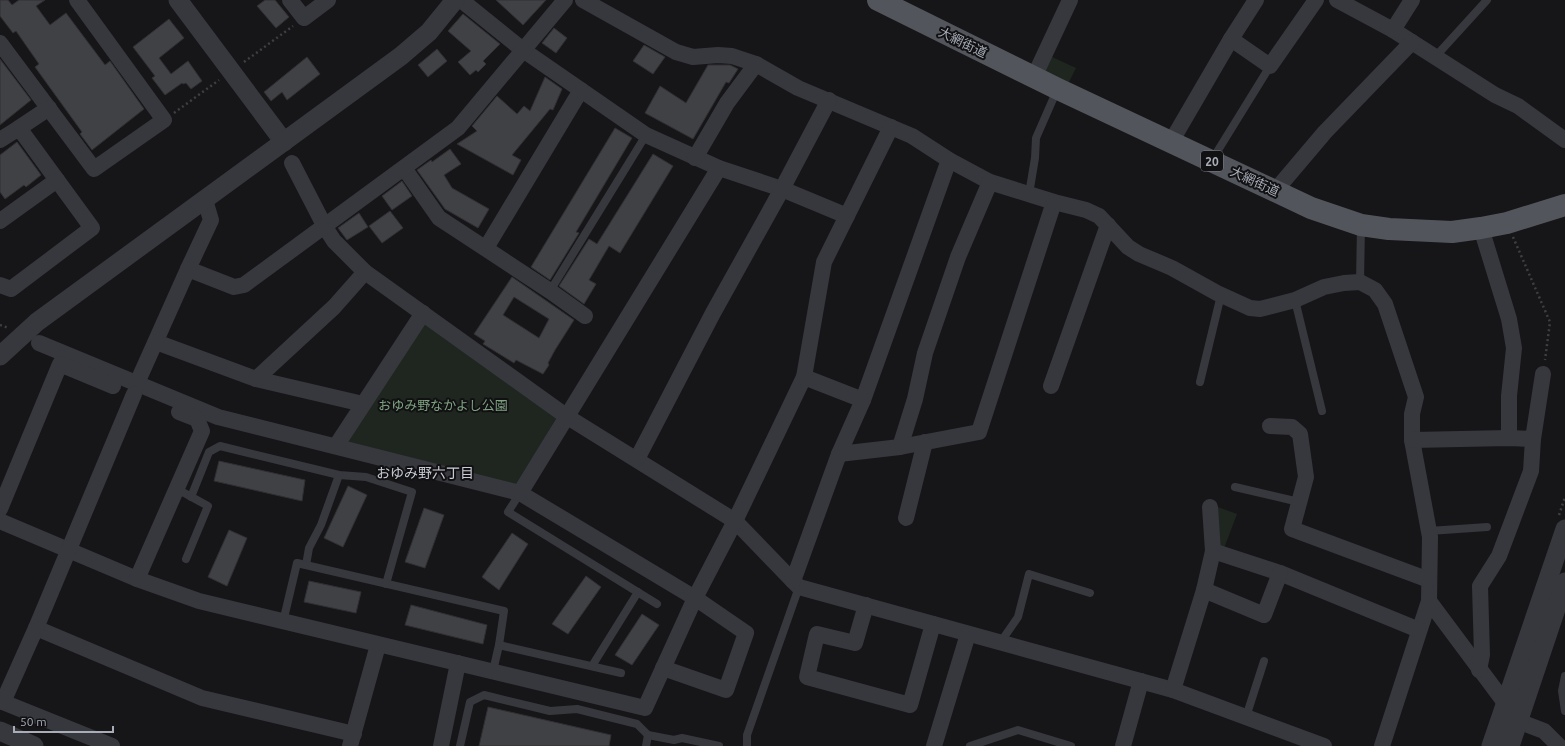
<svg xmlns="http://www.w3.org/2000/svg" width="1565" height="746" viewBox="0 0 1565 746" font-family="Ubuntu,'Noto Sans JP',sans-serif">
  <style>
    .green { fill: #1e261f }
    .building { fill: #404145; stroke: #303034; fill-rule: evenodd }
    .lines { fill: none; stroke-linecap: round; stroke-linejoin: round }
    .path { stroke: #3d3f44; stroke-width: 2.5; stroke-dasharray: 2 3; stroke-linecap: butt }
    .service { stroke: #37383d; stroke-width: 8 }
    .minor { stroke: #37383d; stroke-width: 16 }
    .tertiary { stroke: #37383d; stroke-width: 19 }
    .primary { stroke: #53555c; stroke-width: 22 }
    .labels { text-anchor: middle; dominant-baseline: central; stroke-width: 4; stroke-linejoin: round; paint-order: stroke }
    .shield { fill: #111113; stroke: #7b7e86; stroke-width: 1 }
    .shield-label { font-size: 12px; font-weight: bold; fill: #a8adb8 }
    .street-label { font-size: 13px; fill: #a8adb8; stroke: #111113 }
    .park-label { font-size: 13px; fill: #7fa381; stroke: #111113 }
    .neighbourhood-label { font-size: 14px; fill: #c9ccd4; stroke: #111113 }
  </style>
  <rect width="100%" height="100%" fill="#161618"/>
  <g class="green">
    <path d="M1048,55L1076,68L1068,84L1043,73Z"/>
    <path d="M428,319L558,415L516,488L344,442Z"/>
    <path d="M1215,506L1237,514L1223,551L1217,549Z"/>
  </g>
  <g class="building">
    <path d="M0,0H8L12,5L19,0H45L36,6L50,25L66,13L105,65L110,61L144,109L92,150L80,134L82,132L35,67L39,64L16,31L13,33L0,16Z"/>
    <path d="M265,0H275L289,17L276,28L257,6Z"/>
    <path d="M496,0H546L523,25Z"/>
    <path d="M463,14L500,44L483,61L486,64L478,72L476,70L470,75L458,62L471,51L448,31Z"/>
    <path d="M169,19L184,38L159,58L171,74L188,61L202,81L191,89L186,83L183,84L182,83L165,95L152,78L155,76L133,47Z"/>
    <path d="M554,28L567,38L556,53L542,43Z"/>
    <path d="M644,45L665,57L653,74L633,61Z"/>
    <path d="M437,49L447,61L428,77L418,65Z"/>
    <path d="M307,57L320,74L287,100L282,92L271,101L264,92Z"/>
    <path d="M0,59L31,100L0,125Z"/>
    <path d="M708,65H730L738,69L729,83L726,82L693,139L645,113L660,86L686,103Z"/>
    <path d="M545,77L562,89L553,110L550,109L512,155L521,160L513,175L457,144L477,131L472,126L497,96L517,114L524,106L530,111Z"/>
    <path d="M615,128L632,138L576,232L579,233L550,280L531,267Z"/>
    <path d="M17,142L41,175L26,187L24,185L5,199L0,192V155Z"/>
    <path d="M450,149L461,164L444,175L452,188L489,209L478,228L445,209L417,170L431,160L432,162Z"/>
    <path d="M653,154L673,166L620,253L609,246L589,280L596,284L584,304L559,286L589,239L597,244Z"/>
    <path d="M402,181L412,196L392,210L382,196Z"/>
    <path d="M390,211L403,228L382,243L369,226Z"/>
    <path d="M359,213L368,227L347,240L338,228Z"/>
    <path d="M512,277L574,320L555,350L548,363L549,365L543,374L516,360L514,363L483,344L485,341L474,334ZM514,297L549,319L539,338L503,315Z"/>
    <path d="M219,461L305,480L302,501L214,481Z"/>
    <path d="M348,486L367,495L343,547L324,538Z"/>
    <path d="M424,508L444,515L425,568L405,562Z"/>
    <path d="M229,530L247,538L227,586L208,577Z"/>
    <path d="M512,533L528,544L499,590L482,577Z"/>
    <path d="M586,576L601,587L568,634L552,624Z"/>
    <path d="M309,581L361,592L356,613L304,602Z"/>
    <path d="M411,605L487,625L483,644L405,625Z"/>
    <path d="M642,614L659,625L632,665L615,655Z"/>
    <path d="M488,707L611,735L609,746H479Z"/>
  </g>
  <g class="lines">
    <g class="path">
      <path d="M244,62L293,26"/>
      <path d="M174,113L219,80"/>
      <path d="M1513,237L1550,322L1545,360"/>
      <path d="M0,325L9,328"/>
      <path d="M1559,515L1565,497"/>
    </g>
    <g class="service">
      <path d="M1436,56L1487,0"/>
      <path d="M1212,160L1270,66"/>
      <path d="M1029,194L1035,158L1036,138L1057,90"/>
      <path d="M1360,282L1361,226"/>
      <path d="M550,291L646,135"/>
      <path d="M1295,300L1322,411"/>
      <path d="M1200,382L1221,295"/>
      <path d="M1235,487L1299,502"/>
      <path d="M177,489L208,506L186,559"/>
      <path d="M520,493L508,512L657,604"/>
      <path d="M191,497L209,452L220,446L339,475L366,477L412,492L386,584"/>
      <path d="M1429,531L1487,527"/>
      <path d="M306,565L309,548L321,525L339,475"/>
      <path d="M283,622L297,563L504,611L499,645L493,671"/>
      <path d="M1000,643L1018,617L1029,574L1090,593"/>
      <path d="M499,645L621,673"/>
      <path d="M592,666L638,592"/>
      <path d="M1565,676L1562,691L1565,711"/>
      <path d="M1246,717L1264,661"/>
      <path d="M460,746L470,702L484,695L550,711L577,709L637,724L648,735L674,740L682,738L719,746"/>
      <path d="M646,746L648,735"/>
      <path d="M747,746V735L799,587"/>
      <path d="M970,746L1018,730L1071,746"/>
    </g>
    <g class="minor">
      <path d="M290,0L304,18L328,0"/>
      <path d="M461,0L523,50L646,135L719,168L782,189L847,216"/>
      <path d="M583,0L676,52L693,57L718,55L732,56L756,64L798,88L912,136L949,160L990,182L1054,202L1086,210L1099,216L1128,247L1139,254L1172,268L1217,293L1250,308L1260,309L1295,300L1324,287L1344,283L1360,282L1375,290L1385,304L1416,397L1412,414V440L1430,537L1429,601L1382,746"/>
      <path d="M1337,0L1393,30L1495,95L1518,106L1565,140"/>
      <path d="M1393,30L1412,0"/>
      <path d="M1231,39L1270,66L1316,0"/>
      <path d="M0,43L94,169L164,120L77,0"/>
      <path d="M1034,77L1070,0"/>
      <path d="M19,128L49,108"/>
      <path d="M0,140L19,128L92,228L11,289L0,285"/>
      <path d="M1171,142L1231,39L1256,0"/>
      <path d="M695,158L727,103L756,64"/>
      <path d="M292,163L325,227L334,241L365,272L566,416L735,521L793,581L799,587L1173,690L1324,746"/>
      <path d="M404,168L439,218L550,291L585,316"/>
      <path d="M1275,191L1325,132L1412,42"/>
      <path d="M0,221L57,180"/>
      <path d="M1481,228L1509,319L1514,348L1509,396V438"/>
      <path d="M486,248L581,90"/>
      <path d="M188,269L211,220L205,200"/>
      <path d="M156,342L256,379L363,404"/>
      <path d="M39,343L218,417L520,493L695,598L746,633L726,690L663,668"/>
      <path d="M804,377L863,400"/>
      <path d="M256,379L334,307L365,272"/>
      <path d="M137,383L188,269L234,287L244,285L458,128L565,0"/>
      <path d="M1051,386L1108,225"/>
      <path d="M1270,426L1292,427L1300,434L1306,477L1292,529L1429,580"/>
      <path d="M1412,440L1509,438L1533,439"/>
      <path d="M336,446L423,313"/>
      <path d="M900,447L915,399L925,353L958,257L990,182"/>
      <path d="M839,454L900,447L979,432L1054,202"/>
      <path d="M637,459L713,313L782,189L829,100"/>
      <path d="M520,493L719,168"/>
      <path d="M0,509L60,364L113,386"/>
      <path d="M906,518L925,442"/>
      <path d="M0,521L137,579L199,601L645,708L695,598L735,521L804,377L824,262L891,127"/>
      <path d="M1213,551L1280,573L1419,630"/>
      <path d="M137,579L202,431L197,419L179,412"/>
      <path d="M793,581L839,454L863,400L949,160"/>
      <path d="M1204,590L1264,615L1280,573"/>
      <path d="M1429,601L1505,703"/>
      <path d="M866,605L855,643L817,634L807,677L910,705L933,624"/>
      <path d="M36,628L202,698L354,734"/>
      <path d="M1479,670L1482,655L1480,586L1499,556L1531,471L1533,439L1543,374"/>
      <path d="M1173,690L1204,590L1213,551L1210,507"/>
      <path d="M0,701L112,746"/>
      <path d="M3,702L36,628L134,394"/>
      <path d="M1518,721L1544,731L1559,746"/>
      <path d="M350,746L378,645"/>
      <path d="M441,746L458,663"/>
      <path d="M934,746L968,634"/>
      <path d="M1123,746L1141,681"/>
    </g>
    <g class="tertiary">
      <path d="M178,0L284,142"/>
      <path d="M0,356L37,322L401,56L429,32L455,0"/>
      <path d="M0,731L34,746"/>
      <path d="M1491,746L1565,529"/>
      <path d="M1510,746L1565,582"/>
    </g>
    <path class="primary" d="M878,0L1058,89L1311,208L1361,225L1389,229L1452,232L1481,228L1507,223L1565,205"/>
  </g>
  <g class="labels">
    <rect class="shield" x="1201" y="151" width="22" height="20" rx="3"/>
    <g class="shield-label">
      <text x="1212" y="161">20</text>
    </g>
    <g class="street-label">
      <text transform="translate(963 42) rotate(26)">大網街道</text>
      <text transform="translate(1255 181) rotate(25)">大網街道</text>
    </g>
    <g class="park-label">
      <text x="443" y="405">おゆみ野なかよし公園</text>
    </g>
    <g class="neighbourhood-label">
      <text x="425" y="473">おゆみ野六丁目</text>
    </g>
  </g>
  <path d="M14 726v6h99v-6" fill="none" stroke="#a8adb8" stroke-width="2"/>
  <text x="20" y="726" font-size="12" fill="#a8adb8" stroke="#111113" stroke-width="3" paint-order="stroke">50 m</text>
</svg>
